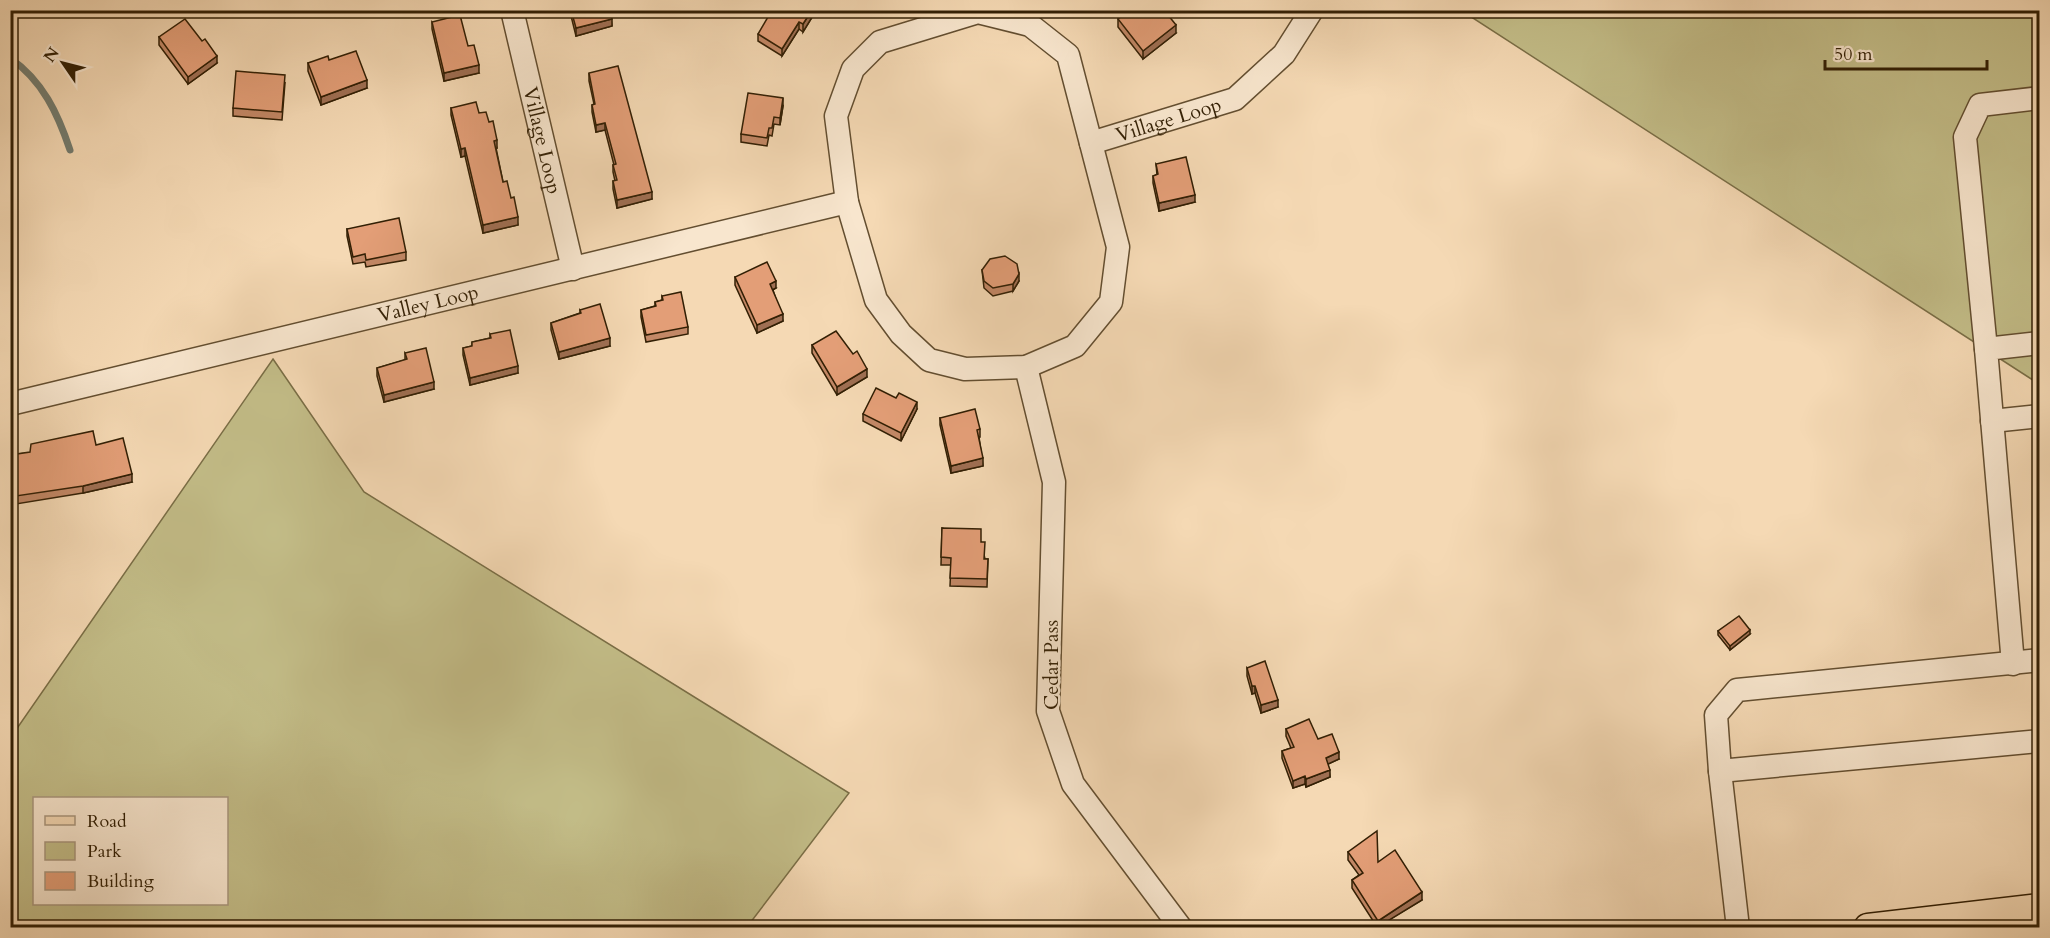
<svg xmlns="http://www.w3.org/2000/svg" width="2050" height="938" viewBox="0 0 2050 938" font-family="Cardo,serif">
  <style>
    .green { fill: #c3bd88; stroke: #7a6e46; stroke-width: 1.5; fill-rule: evenodd }
    .lines { fill: none; stroke-linecap: round; stroke-linejoin: round }
    .stream { stroke: #737b6e; stroke-width: 7 }
    .minor-casing { stroke: #634e30; stroke-width: 25 }
    .major-casing { stroke: #321f04; stroke-width: 31 }
    .minor { stroke: #f8e6ce; stroke-width: 22 }
    .major { stroke: #f5d9b4; stroke-width: 28 }
    .wall { fill: #c38866; stroke: #321f04; stroke-width: 1.5 }
    .shaded-wall { fill: #9f6f53; stroke: #321f04; stroke-width: 1.5 }
    .building { fill: #e39e77; stroke: #321f04; stroke-width: 1.5 }
    .labels { text-anchor: middle; dominant-baseline: central; stroke-width: 5; stroke-linejoin: round; paint-order: stroke }
    .street-label { font-size: 20px; fill: #321f04; stroke: #f8e6ce }
  </style>
  <rect width="100%" height="100%" fill="#f5d9b4"/>
  <filter id="stains"><feTurbulence type="fractalNoise" baseFrequency=".00333" numOctaves="4"/><feColorMatrix values="0 0 0 0 .2 0 0 0 0 .09 0 0 0 0 .02 0 0 0 .5 -.17"/></filter>
  <radialGradient id="worn" r=".72"><stop offset=".6" stop-color="#630" stop-opacity="0"/><stop offset="1" stop-color="#630" stop-opacity=".3"/></radialGradient>
  <g class="green">
    <path d="M1462,11H2039V384Z"/>
    <path d="M273,359L364,492L849,793L747,927L11,928V737ZM34,798H226V904H34Z"/>
  </g>
  <g class="lines">
    <path class="stream" d="M10,58C43,81 58,114 70,150"/>
    <defs>
      <g id="minor">
        <path id="s1" d="M512,10L573,269"/>
        <path d="M978,12L1030,25L1068,55L1118,247L1111,302L1075,346L1026,367L965,369L929,360L901,334L876,300L847,202L836,116L853,69L880,42Z"/>
        <path id="s2" d="M1091,143L1235,99L1284,54L1312,10"/>
        <path d="M1986,349L1965,137L1980,105L2040,98"/>
        <path d="M1026,367L1054,482L1048,711L1073,784L1181,928"/>
        <path id="s3" d="M10,404L847,202"/>
        <path d="M1992,421L2040,416"/>
        <path d="M2040,660L1737,690L1716,715L1720,771L2040,741"/>
        <path d="M2013,664L1986,349L2040,343"/>
        <path d="M1720,771L1738,928"/>
      </g>
      <path id="major" d="M1868,928L2040,908"/>
    </defs>
    <use href="#minor" class="minor-casing"/>
    <use href="#major" class="major-casing"/>
    <use href="#minor" class="minor"/>
    <use href="#major" class="major"/>
  </g>
  <g class="wall">
    <path d="M571,10H610L612,26L576,36L571,16Z"/>
    <path d="M814,10V14L803,32L799,29L782,56L758,41V34Z"/>
    <path d="M1118,19L1176,33L1143,59L1118,27Z"/>
    <path d="M432,22L479,73L444,81L432,29Z"/>
    <path d="M159,37L217,63L188,84L159,45Z"/>
    <path d="M329,60L367,88L321,105L308,71V63Z"/>
    <path d="M589,73L652,199L617,208L613,189V181H615L613,172V165H614L605,130L596,132L592,112V105L594,104L589,81Z"/>
    <path d="M285,83L282,120L233,116V108Z"/>
    <path d="M783,106L780,125L774,124L772,136L769,135L767,146L741,142V134Z"/>
    <path d="M451,108L479,113L489,122L497,148H496L503,182L511,198L518,225L483,233L465,156L461,157L451,115Z"/>
    <path d="M1156,164L1195,202L1159,211L1153,183V176L1157,175Z"/>
    <path d="M347,229L406,252V260L366,267L365,262L353,264L347,236Z"/>
    <path d="M982,270L1019,281L1013,291L993,296L984,288Z"/>
    <path d="M735,277L776,288L773,290L783,321L757,333L735,285Z"/>
    <path d="M662,296L688,327V334L646,342L641,317V310L655,306V302L662,300Z"/>
    <path d="M580,310L610,346L559,359L551,330V323L580,313Z"/>
    <path d="M490,334L518,373L470,385L463,355V348L472,346V342L490,338Z"/>
    <path d="M812,345L853,354L867,377L837,395L812,353Z"/>
    <path d="M405,353L434,389L384,402L377,376V368L405,360Z"/>
    <path d="M917,409L901,441L863,421V414Z"/>
    <path d="M940,418L980,429V437H979L983,466L951,473L940,425Z"/>
    <path d="M96,445L132,482L83,493L16,504L10,472V455Z"/>
    <path d="M942,528L981,542L985,559H988L987,587L950,586L951,565H941Z"/>
    <path d="M1718,631L1750,634L1730,650L1718,635Z"/>
    <path d="M1247,668L1278,707L1261,713L1255,693L1252,694L1247,676Z"/>
    <path d="M1286,729L1318,739L1339,759L1328,764L1330,777L1306,787L1305,784L1293,788L1282,758V751L1291,748L1286,736Z"/>
    <path d="M1348,852L1378,862L1422,900L1377,927L1352,888V880L1359,875L1348,860Z"/>
  </g>
  <g class="shaded-wall">
    <path d="M812,10H814V14L803,32V24Z"/>
    <path d="M612,19V26L576,36V28Z"/>
    <path d="M799,22V29L782,56V49Z"/>
    <path d="M1176,25V33L1143,59V51Z"/>
    <path d="M217,56V63L188,84V77Z"/>
    <path d="M479,65V73L444,81V73Z"/>
    <path d="M367,80V88L321,105V97Z"/>
    <path d="M783,98V106L780,125V118Z"/>
    <path d="M605,123V130L596,132V125Z"/>
    <path d="M497,140V148L494,149V141Z"/>
    <path d="M465,148V156L461,157V149Z"/>
    <path d="M652,192V199L617,208V200Z"/>
    <path d="M1195,195V202L1159,211V203Z"/>
    <path d="M518,217V225L483,233V225Z"/>
    <path d="M1019,274V281L1013,291V284Z"/>
    <path d="M776,281V288L770,291V284Z"/>
    <path d="M783,314V321L757,333V325Z"/>
    <path d="M610,338V346L559,359V352Z"/>
    <path d="M518,366V373L470,385V378Z"/>
    <path d="M867,369V377L837,395V387Z"/>
    <path d="M434,382V389L384,402V395Z"/>
    <path d="M917,402V409L901,441V433Z"/>
    <path d="M983,458V466L951,473V466Z"/>
    <path d="M132,474V482L83,493V486Z"/>
    <path d="M1750,630V634L1730,650V646Z"/>
    <path d="M1252,686H1255V693L1252,694Z"/>
    <path d="M1278,700V707L1261,713V705Z"/>
    <path d="M1339,752V759L1326,765V758Z"/>
    <path d="M1330,770V777L1306,787V779Z"/>
    <path d="M1305,776V784L1293,788V781Z"/>
    <path d="M1422,892V900L1378,927V921Z"/>
  </g>
  <g class="building">
    <path d="M571,10H610L612,19L576,28Z"/>
    <path d="M772,10H812L803,24L799,22L782,49L758,34Z"/>
    <path d="M1130,10H1155L1158,14L1164,10L1176,25L1143,51L1118,19Z"/>
    <path d="M460,15L468,46L474,45L479,65L444,73L432,22Z"/>
    <path d="M185,19L202,41L205,39L217,56L188,77L159,37Z"/>
    <path d="M356,51L367,80L321,97L308,63L328,56L329,60Z"/>
    <path d="M618,66L652,192L617,200L613,181L617,180L613,165L616,164L605,123L596,125L592,105L595,104L589,73Z"/>
    <path d="M236,71L285,75L282,112L233,108Z"/>
    <path d="M748,93L783,98L780,118L774,117L772,128H769L767,138L741,134Z"/>
    <path d="M476,102L479,113L486,112L489,122L493,121L497,140L494,141L503,182L507,181L511,198L514,197L518,217L483,225L465,148L461,149L451,108Z"/>
    <path d="M1186,157L1195,195L1159,203L1153,176L1158,174L1156,164Z"/>
    <path d="M399,218L406,252L366,260L365,254L353,257L347,229Z"/>
    <path d="M1005,256L1017,264L1019,274L1013,284L993,288L984,281L982,270L990,259Z"/>
    <path d="M767,262L776,281L770,284L783,314L757,325L735,277Z"/>
    <path d="M681,292L688,327L646,335L641,310L656,306L655,302L663,300L662,296Z"/>
    <path d="M600,304L610,338L559,352L551,323L581,313L580,310Z"/>
    <path d="M510,330L518,366L470,378L463,348L472,346V342L491,338L490,334Z"/>
    <path d="M836,331L853,354L857,351L867,369L837,387L812,345Z"/>
    <path d="M426,348L434,382L384,395L377,368L407,359L405,353Z"/>
    <path d="M876,388L896,398L899,393L917,402L901,433L863,414Z"/>
    <path d="M975,409L980,429L977,430L983,458L951,466L940,418Z"/>
    <path d="M93,431L96,445L123,438L132,474L83,486L16,496L10,465V455L30,452L31,444Z"/>
    <path d="M942,528L981,529V542H985L984,559H988L987,579L950,578L951,558L941,557Z"/>
    <path d="M1739,616L1750,630L1730,646L1718,631Z"/>
    <path d="M1265,661L1278,700L1261,705L1255,686H1252L1247,668Z"/>
    <path d="M1309,719L1318,739L1332,734L1339,752L1326,758L1330,770L1306,779L1305,776L1293,781L1282,751L1294,747L1286,729Z"/>
    <path d="M1377,831L1378,862L1395,850L1422,892L1378,921L1352,880L1363,873L1348,852Z"/>
    <path d="M191,921L196,927H184Z"/>
  </g>
  <g class="labels">
    <g class="street-label">
      <text stroke="none"><textPath href="#s2" startOffset="81">Village Loop</textPath></text>
      <text stroke="none"><textPath href="#s1" startOffset="134">Village Loop</textPath></text>
      <text stroke="none"><textPath href="#s3" startOffset="430">Valley Loop</textPath></text>
      <text transform="translate(1051 665) rotate(-90)">Cedar Pass</text>
    </g>
  </g>
  <rect width="2050" height="938" fill="none" stroke="#f5d9b4" stroke-width="36"/>
  <rect x="12" y="12" width="2026" height="914" fill="none" stroke="#321f04" stroke-width="3"/>
  <rect x="18" y="18" width="2014" height="902" fill="none" stroke="#321f04" stroke-width="1.5"/>
  <rect x="33" y="797" width="195" height="108" fill="#f8e6ce" stroke="#a9967d" stroke-width="1.5"/>
  <rect x="45" y="816" width="30" height="9" fill="#f5d9b4" stroke="#a9967d" stroke-width="1.5"/>
  <text x="87" y="827" font-size="18" fill="#321f04">Road</text>
  <rect x="45" y="842" width="30" height="18" fill="#c3bd88" stroke="#a9967d" stroke-width="1.5"/>
  <text x="87" y="857" font-size="18" fill="#321f04">Park</text>
  <rect x="45" y="872" width="30" height="18" fill="#e39e77" stroke="#a9967d" stroke-width="1.5"/>
  <text x="87" y="887" font-size="18" fill="#321f04">Building</text>
  <g transform="translate(63 63) rotate(305)" stroke="#f8e6ce" stroke-width="4.5" paint-order="stroke">
  <path d="M0-4.5L10 22L0 15L-10 22Z" fill="#321f04"/>
  <text y="-9" font-size="16" font-weight="bold" text-anchor="middle" fill="#321f04">N</text>
  </g>
  <path d="M1825 60v9h162v-9" fill="none" stroke="#321f04" stroke-width="3"/>
  <text x="1834" y="60" font-size="18" fill="#321f04" stroke="#f8e6ce" stroke-width="4.5" paint-order="stroke">50 m</text>
  <rect width="100%" height="100%" filter="url(#stains)"/>
  <rect width="100%" height="100%" fill="url(#worn)"/>
</svg>
